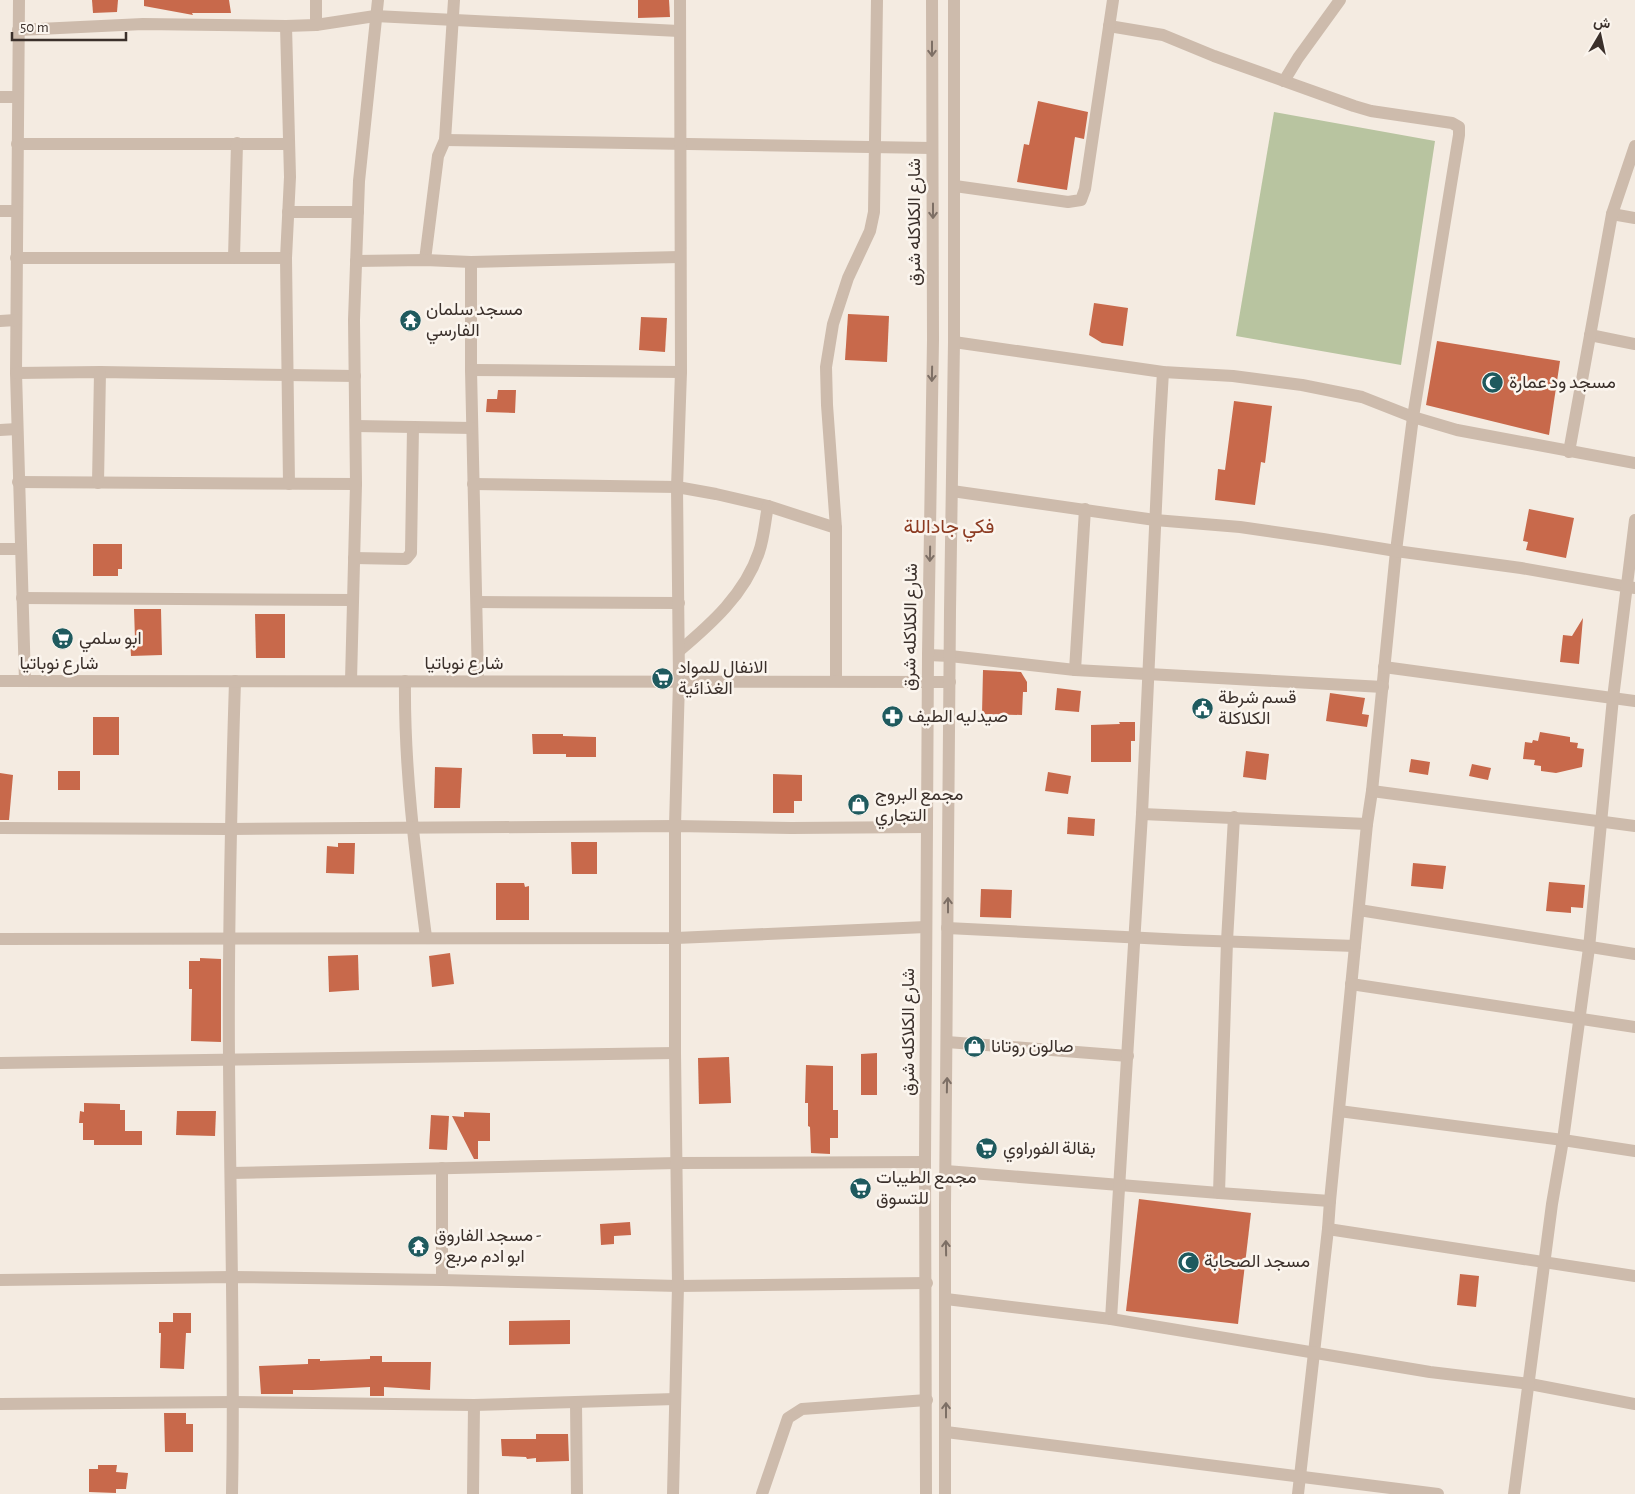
<svg xmlns="http://www.w3.org/2000/svg" width="1635" height="1494" viewBox="0 0 1635 1494" font-family="'Alegreya Sans',Vazirmatn,sans-serif">
  <style>
    .green { fill: #b8c4a0 }
    .building { fill: #c8694b }
    .lines { fill: none; stroke-linecap: round; stroke-linejoin: round }
    .minor { stroke: #cdbbac; stroke-width: 12 }
    .tertiary { stroke: #cdbbac; stroke-width: 12 }
    .oneway { stroke: #7d6f65 }
    .labels { text-anchor: middle; dominant-baseline: central; stroke-width: 5; stroke-linejoin: round; paint-order: stroke }
    .street-label { font-size: 18px; fill: #3b302b; stroke: #fbf5ee }
    .poi-label { font-size: 18px; fill: #3b302b; stroke: #fbf5ee; text-anchor: start }
    .quarter-label { font-size: 20px; fill: #8c3b22; stroke: #fbf5ee }
  </style>
  <rect width="100%" height="100%" fill="#f4ebe1"/>
  <path class="green" d="M1274,112L1435,141L1401,365L1236,336Z"/>
  <g class="building">
    <path d="M92,0H118L117,12L93,13Z"/>
    <path d="M144,0H229L231,13H192L193,15L144,6Z"/>
    <path d="M638,0H669L670,17L638,18Z"/>
    <path d="M1038,101L1088,112L1084,139L1075,137L1067,190L1017,182L1024,144L1029,145Z"/>
    <path d="M1094,303L1128,308L1123,346L1102,343L1089,335Z"/>
    <path d="M848,314L889,316L887,362L845,360Z"/>
    <path d="M641,317L667,318L665,352L639,350Z"/>
    <path d="M1437,341L1560,361L1549,435L1426,405Z"/>
    <path d="M498,390H516L515,413L486,412L487,399H497Z"/>
    <path d="M1234,401L1272,406L1265,463L1261,462L1255,505L1215,500L1218,469L1225,470Z"/>
    <path d="M1529,509L1574,518L1566,558L1526,550L1528,542L1523,541Z"/>
    <path d="M93,544H122V569H118V576H93Z"/>
    <path d="M134,609H161L162,655L131,656L130,639H135Z"/>
    <path d="M255,614H285V658H256Z"/>
    <path d="M1583,618L1579,664L1560,662L1563,635L1572,636Z"/>
    <path d="M983,670L1021,672L1027,682V692H1023L1022,715L982,714Z"/>
    <path d="M1057,688L1081,691L1079,712L1055,710Z"/>
    <path d="M1330,693L1365,698L1362,714L1369,715L1367,727L1326,721Z"/>
    <rect x="93" y="717" width="26" height="38"/>
    <path d="M1119,722H1135V741H1131V762H1091V725L1120,724Z"/>
    <path d="M1540,732L1570,737V742L1578,743L1577,748L1584,749L1582,767L1556,773L1541,771V766L1534,765L1535,760L1523,759L1525,742L1532,743L1533,740L1538,741Z"/>
    <path d="M532,734H563V736L596,737V757H566V754H533Z"/>
    <path d="M1246,751L1269,754L1266,780L1243,777Z"/>
    <path d="M1411,759L1430,762L1428,775L1409,772Z"/>
    <path d="M1472,764L1491,768L1488,780L1469,776Z"/>
    <path d="M435,767L462,768L460,808H434Z"/>
    <rect x="58" y="771" width="22" height="19"/>
    <path d="M1048,772L1071,776L1068,794L1045,791Z"/>
    <path d="M0,773L13,775L9,820H0Z"/>
    <path d="M773,774L802,775V801H794V813H773Z"/>
    <path d="M1068,817L1095,819L1094,836L1067,834Z"/>
    <path d="M571,842H597V874H572Z"/>
    <path d="M338,843H355L354,874L326,873L327,846L338,847Z"/>
    <path d="M1413,863L1446,866L1443,889L1411,886Z"/>
    <path d="M1549,882L1585,885L1583,908L1571,907V913L1546,911Z"/>
    <path d="M496,883H524L525,887L529,886V920H496Z"/>
    <path d="M981,889L1012,890L1011,918L980,917Z"/>
    <path d="M450,953L454,984L432,987L429,956Z"/>
    <path d="M358,955L359,990L329,992L328,956Z"/>
    <path d="M200,958L221,959V1042L191,1041L192,989H189V961H200Z"/>
    <path d="M877,1053V1095H861V1054Z"/>
    <path d="M729,1057L731,1103L699,1104L698,1058Z"/>
    <path d="M806,1065L833,1066V1110H838V1138H830V1154L811,1153L810,1127L808,1126V1103H805Z"/>
    <path d="M84,1103L120,1104V1110H125V1131H142V1145H94V1140H83V1123H79L80,1111L84,1112Z"/>
    <path d="M177,1111H216L215,1136L176,1135Z"/>
    <path d="M464,1112L490,1113V1141H478V1159H474L452,1116L464,1117Z"/>
    <path d="M431,1115L449,1116L447,1150L429,1149Z"/>
    <path d="M1139,1199L1251,1213L1238,1324L1126,1311Z"/>
    <path d="M630,1222L631,1235L614,1236V1244L601,1245L600,1224Z"/>
    <path d="M1460,1274L1479,1276L1476,1307L1457,1305Z"/>
    <path d="M173,1313H191V1333H186L184,1369L160,1368L161,1333H159V1322H173Z"/>
    <path d="M570,1320V1344L509,1345V1321Z"/>
    <path d="M370,1356H382V1362H431L430,1390L384,1387V1396H370V1387L313,1390H293V1394H261L259,1366L308,1364V1359H320V1361L370,1359Z"/>
    <path d="M164,1413H186V1424H193V1452H165Z"/>
    <path d="M536,1434H568L569,1461L536,1462V1458L527,1459L526,1457L502,1456L501,1439H536Z"/>
    <path d="M98,1465H117L116,1472L128,1473L126,1489H116V1493L89,1492V1469H98Z"/>
  </g>
  <g class="lines">
    <g class="minor">
      <path d="M19,0L16,373L25,681"/>
      <path d="M316,0V25"/>
      <path d="M286,26L290,177L286,258L289,484"/>
      <path d="M1109,26L1163,35L1214,56L1354,106L1371,111L1452,123L1459,127V135L1413,417L1396,551L1372,791L1367,824L1330,1201L1328,1229L1298,1494"/>
      <path d="M18,30L143,24L286,26L316,25L375,16L679,31"/>
      <path d="M1284,81L1298,58L1340,0"/>
      <path d="M0,97H17"/>
      <path d="M445,140L932,148"/>
      <path d="M17,144H289"/>
      <path d="M955,186L1068,202L1081,200L1085,189L1113,0"/>
      <path d="M0,211H17"/>
      <path d="M288,212H358"/>
      <path d="M1612,214L1635,218"/>
      <path d="M16,258H286"/>
      <path d="M234,258L237,143"/>
      <path d="M425,260L438,156L445,140L454,0"/>
      <path d="M356,261L425,260L471,262L680,257"/>
      <path d="M471,262V370L478,681"/>
      <path d="M0,321L16,320"/>
      <path d="M1590,335L1635,344"/>
      <path d="M954,342L1163,372L1233,376L1302,385L1362,397L1413,417L1457,430L1635,463"/>
      <path d="M471,370L681,372"/>
      <path d="M16,373L100,372L355,376"/>
      <path d="M356,426L472,428"/>
      <path d="M0,430L17,429"/>
      <path d="M1569,452L1612,214L1635,146"/>
      <path d="M18,482L356,484"/>
      <path d="M98,483L100,372"/>
      <path d="M473,484L677,487L716,494L768,506L836,528"/>
      <path d="M952,491L1155,520L1240,527L1323,539L1396,551L1521,568L1635,588"/>
      <path d="M0,549H20"/>
      <path d="M354,558L406,559L411,553L413,427"/>
      <path d="M22,598L353,600"/>
      <path d="M477,602L679,603"/>
      <path d="M679,651C711,624 745,594 759,552C764,538 765,521 768,506"/>
      <path d="M928,655L950,656L1075,670L1383,687"/>
      <path d="M1384,667L1635,701"/>
      <path d="M1075,670L1085,509"/>
      <path d="M351,681L356,484L354,320L359,181L378,0"/>
      <path d="M405,681C404,767 415,852 426,937"/>
      <path d="M836,681V528L827,405L826,367L833,324L848,278L870,231L874,212L877,0"/>
      <path d="M1372,791L1635,826"/>
      <path d="M1142,814L1367,824"/>
      <path d="M0,828L230,829L675,826L791,828L927,827"/>
      <path d="M1359,910L1635,954"/>
      <path d="M947,928L1184,940L1355,946"/>
      <path d="M0,939L676,938L926,927"/>
      <path d="M1351,984L1635,1027"/>
      <path d="M947,1042L1128,1056"/>
      <path d="M0,1063L675,1053"/>
      <path d="M1339,1111L1563,1140L1635,1151"/>
      <path d="M946,1171L1219,1193L1330,1201"/>
      <path d="M231,1173L677,1163L925,1162"/>
      <path d="M1219,1193L1227,941L1234,817"/>
      <path d="M1328,1229L1635,1276"/>
      <path d="M0,1280L232,1277L442,1280L678,1286L927,1283"/>
      <path d="M442,1280V1168"/>
      <path d="M946,1299L1111,1319L1430,1372L1530,1384L1635,1404"/>
      <path d="M1111,1319L1142,814L1159,440L1163,372"/>
      <path d="M576,1403L577,1494"/>
      <path d="M0,1404L234,1402L474,1405L675,1399"/>
      <path d="M946,1432L1438,1494"/>
      <path d="M232,1494C235,1350 230,1205 229,1061C228,934 231,808 235,681"/>
      <path d="M473,1494L474,1405"/>
      <path d="M673,1494L678,1286L675,1053V826L679,681L677,487L681,372L680,0"/>
      <path d="M762,1494L788,1418L802,1409L927,1400"/>
      <path d="M1514,1494L1552,1204L1563,1140L1589,948L1613,698L1635,520"/>
    </g>
    <g class="tertiary">
      <path d="M0,681L950,682"/>
      <path d="M926,1494L925,1162L928,655L933,340L932,0"/>
      <path d="M945,1494V1207L950,611L954,342V0"/>
    </g>
  </g>
  <defs><path id="oneway-shaft" d="M-6 0H5M1.5-3L5.5 0L1.5 3" fill="none" stroke-width="1.6" stroke-linecap="round" stroke-linejoin="round" transform="scale(1.25)"/></defs>
  <g class="oneway">
    <use href="#oneway-shaft" transform="translate(932 49) rotate(90)"/>
    <use href="#oneway-shaft" transform="translate(933 211) rotate(90)"/>
    <use href="#oneway-shaft" transform="translate(932 374) rotate(91)"/>
    <use href="#oneway-shaft" transform="translate(930 554) rotate(91)"/>
    <use href="#oneway-shaft" transform="translate(948 905) rotate(-90)"/>
    <use href="#oneway-shaft" transform="translate(947 1085) rotate(-89)"/>
    <use href="#oneway-shaft" transform="translate(946 1248) rotate(-91)"/>
    <use href="#oneway-shaft" transform="translate(946 1410) rotate(-90)"/>
  </g>
  <defs>
    <symbol id="temple-disc" viewBox="-11 -11 22 22"><circle r="9.5" fill="#1f5a5e" stroke="#fbf5ee"/><path d="M0-6L5-2H3V0L6.5 2.5H4V6H1.5V3h-3V6H-4V2.5H-6.5L-3 0V-2H-5Z" fill="#fff"/></symbol>
    <symbol id="mosque-disc" viewBox="-11 -11 22 22"><circle r="9.5" fill="#1f5a5e" stroke="#fbf5ee"/><path d="M3.5-4.9A6 6 0 1 0 3.5 4.9A5 5 0 1 1 3.5-4.9Z" fill="#fff"/></symbol>
    <symbol id="supermarket-disc" viewBox="-11 -11 22 22"><circle r="9.5" fill="#1f5a5e" stroke="#fbf5ee"/><path d="M-6-5.5h2.5l.6 2H6L4.5 2H-2.5L-4.4-4H-6ZM-1.5 3.2a1.3 1.3 0 1 0 .1 0ZM3 3.2a1.3 1.3 0 1 0 .1 0Z" fill="#fff"/></symbol>
    <symbol id="civic-disc" viewBox="-11 -11 22 22"><circle r="9.5" fill="#1f5a5e" stroke="#fbf5ee"/><path d="M-.6-6.5H3V-4.5H.6V-3L4-1V1h2V6H-6V1h2V-1L-.6-3ZM-1.2 2.5V6h2.4V2.5Z" fill="#fff"/></symbol>
    <symbol id="pharmacy-disc" viewBox="-11 -11 22 22"><circle r="9.5" fill="#1f5a5e" stroke="#fbf5ee"/><path d="M-2-6h4v4h4v4h-4v4h-4v-4h-4v-4h4Z" fill="#fff"/></symbol>
    <symbol id="shop-disc" viewBox="-11 -11 22 22"><circle r="9.5" fill="#1f5a5e" stroke="#fbf5ee"/><path d="M-5-2.5h2.3a2.7 3.5 0 0 1 5.4 0H5L5.5 6h-11ZM-1.5-2.5h3a1.5 2.3 0 0 0-3 0Z" fill="#fff"/></symbol>
  </defs>
  <g fill-rule="evenodd">
    <use href="#temple-disc" x="398" y="308" width="25" height="25"/>
    <use href="#mosque-disc" x="1480" y="370" width="25" height="25"/>
    <use href="#supermarket-disc" x="50" y="626" width="25" height="25"/>
    <use href="#supermarket-disc" x="650" y="666" width="25" height="25"/>
    <use href="#civic-disc" x="1190" y="696" width="25" height="25"/>
    <use href="#pharmacy-disc" x="880" y="704" width="25" height="25"/>
    <use href="#shop-disc" x="846" y="792" width="25" height="25"/>
    <use href="#shop-disc" x="962" y="1034" width="25" height="25"/>
    <use href="#supermarket-disc" x="974" y="1136" width="25" height="25"/>
    <use href="#supermarket-disc" x="848" y="1176" width="25" height="25"/>
    <use href="#temple-disc" x="406" y="1234" width="25" height="25"/>
    <use href="#mosque-disc" x="1176" y="1250" width="25" height="25"/>
  </g>
  <g class="labels">
    <g class="street-label">
      <text transform="translate(915 222) rotate(-90)">شارع الكلاكله شرق</text>
      <text transform="translate(911 627) rotate(-89)">شارع الكلاكله شرق</text>
      <text x="59" y="664">شارع نوباتيا</text>
      <text x="464" y="664">شارع نوباتيا</text>
      <text transform="translate(909 1032) rotate(-90)">شارع الكلاكله شرق</text>
    </g>
    <g class="poi-label">
      <text x="426" y="310">مسجد سلمان<tspan x="426" dy="21">الفارسي</tspan></text>
      <text x="1509" y="383">مسجد ود عمارة</text>
      <text x="79" y="639">ابو سلمي</text>
      <text x="678" y="668">الانفال للمواد<tspan x="678" dy="21">الغذائية</tspan></text>
      <text x="1218" y="698">قسم شرطة<tspan x="1218" dy="21">الكلاكلة</tspan></text>
      <text x="908" y="717">صيدليه الطيف</text>
      <text x="875" y="795">مجمع البروج<tspan x="875" dy="21">التجاري</tspan></text>
      <text x="991" y="1047">صالون روتانا</text>
      <text x="1003" y="1149">بقالة الفوراوي</text>
      <text x="876" y="1178">مجمع الطيبات<tspan x="876" dy="21">للتسوق</tspan></text>
      <text x="434" y="1236">مسجد الفاروق -<tspan x="434" dy="21">ابو ادم مربع 9</tspan></text>
      <text x="1204" y="1262">مسجد الصحابة</text>
    </g>
    <g class="quarter-label">
      <text x="949" y="527">فكي جاداللة</text>
    </g>
  </g>
  <g transform="translate(1600 35) rotate(9)" stroke="#fbf5ee" stroke-width="4" paint-order="stroke">
  <path d="M0-4L9 19L0 12L-9 19Z" fill="#3b302b"/>
  <text y="-8" font-size="14" font-weight="bold" text-anchor="middle" fill="#3b302b">ش</text>
  </g>
  <path d="M12 32v8h114v-8" fill="none" stroke="#3b302b" stroke-width="2.5"/>
  <text x="20" y="32" font-size="15" fill="#3b302b" stroke="#fbf5ee" stroke-width="4" paint-order="stroke">50 m</text>
</svg>
